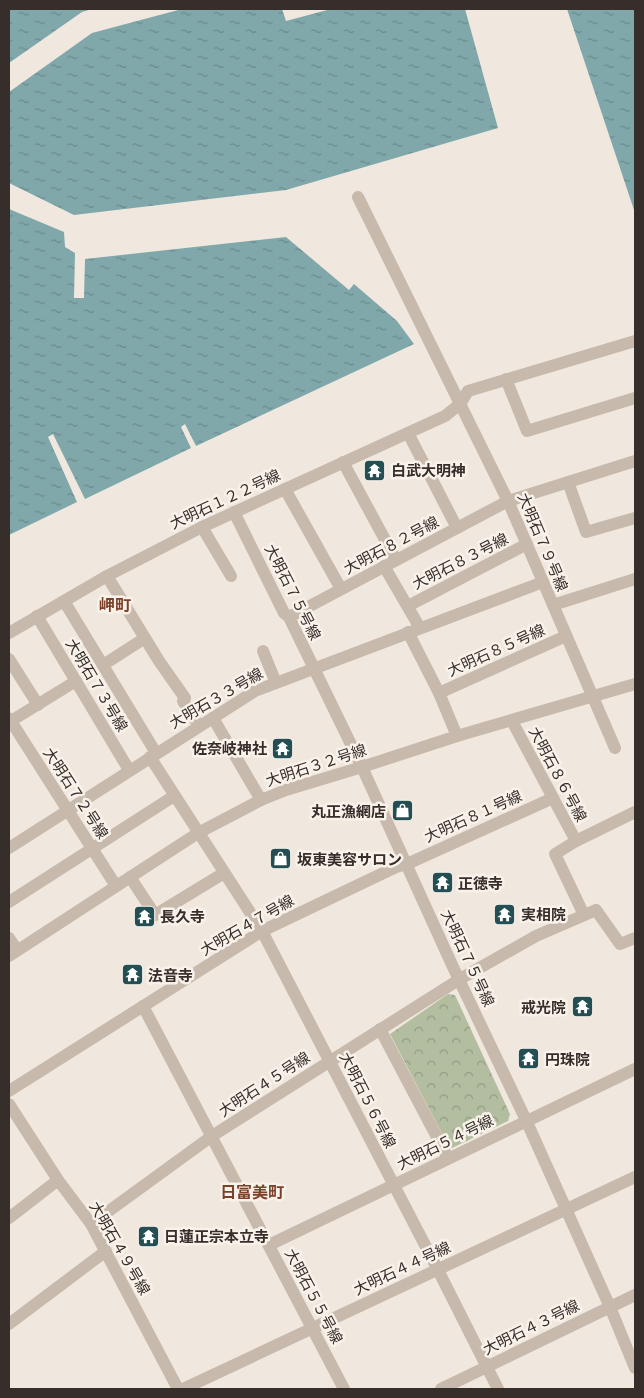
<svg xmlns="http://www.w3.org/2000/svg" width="644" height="1398" viewBox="0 0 644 1398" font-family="'IBM Plex Sans','Noto Sans JP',sans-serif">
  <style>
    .park { fill: url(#park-crowns) }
    .water { fill: url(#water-ripples) }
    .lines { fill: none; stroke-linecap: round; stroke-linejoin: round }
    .minor { stroke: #c7b9ab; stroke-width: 12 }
    .labels { text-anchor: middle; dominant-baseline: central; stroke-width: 5; stroke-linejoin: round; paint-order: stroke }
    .poi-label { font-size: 15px; font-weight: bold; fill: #362e2a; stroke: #f8f2ea; text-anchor: start }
    .street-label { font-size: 15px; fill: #362e2a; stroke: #f8f2ea }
    .neighbourhood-label { font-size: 16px; font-weight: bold; fill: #7d412a; stroke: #f8f2ea }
  </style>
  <defs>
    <pattern id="park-crowns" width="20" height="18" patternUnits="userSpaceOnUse" patternTransform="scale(1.25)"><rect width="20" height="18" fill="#b3bea0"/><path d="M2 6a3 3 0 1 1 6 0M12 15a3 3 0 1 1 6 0" fill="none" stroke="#929b83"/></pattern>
    <pattern id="water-ripples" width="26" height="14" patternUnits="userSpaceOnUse" patternTransform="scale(1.25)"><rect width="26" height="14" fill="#80a8ab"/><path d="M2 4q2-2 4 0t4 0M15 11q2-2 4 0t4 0" fill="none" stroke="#6a898b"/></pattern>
  </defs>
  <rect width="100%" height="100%" fill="#f0e8de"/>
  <path class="park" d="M448,994L455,995L510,1114L508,1121L452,1148L448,1145L390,1034Z"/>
  <g class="water">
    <path d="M9,9H92L82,12L9,63Z"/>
    <path d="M182,9H282L286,21L331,9H465L498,128L286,190L74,215L9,183V92L92,33Z"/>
    <path d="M567,9H635V213Z"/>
    <path d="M9,209L64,232L65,247L75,253L74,298H84L85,259L286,237L349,290L354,284L397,321L414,344L196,446L185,424L181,427L191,448L85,499L53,434L48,437L77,502L9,535Z"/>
  </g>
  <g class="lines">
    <g class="minor">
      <path d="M358,197L508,501L615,748"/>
      <path d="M506,379L527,431L635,398"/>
      <path d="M408,433L457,528"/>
      <path d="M343,462L396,560"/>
      <path d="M568,482L586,532L635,518"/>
      <path d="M285,489L341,589"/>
      <path d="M234,512L284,613L289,617L362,767L453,967L526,1120L610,1307L635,1368"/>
      <path d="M202,527L231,576"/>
      <path d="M384,566L420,628"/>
      <path d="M107,576L159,661L185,698L183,701L199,726"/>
      <path d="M64,601L156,753"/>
      <path d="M553,605L635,579"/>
      <path d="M408,606L527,544"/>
      <path d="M37,616L129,770"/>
      <path d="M289,617L508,501L635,461"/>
      <path d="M408,632L439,693L457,736"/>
      <path d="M9,633L107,576L202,527L445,416L460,404L468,391L635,341"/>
      <path d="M263,651L276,683"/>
      <path d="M9,659L38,705"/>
      <path d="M103,665L145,638"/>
      <path d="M439,693L566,636"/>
      <path d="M9,718L116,886"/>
      <path d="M213,718L261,800"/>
      <path d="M11,721L76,681"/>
      <path d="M512,721L576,841"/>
      <path d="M150,757L262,931L438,1270L498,1389"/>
      <path d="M9,848L255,691L543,582"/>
      <path d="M130,877L155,915L224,873"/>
      <path d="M9,902L174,796"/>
      <path d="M584,915L555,854L576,841L635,812"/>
      <path d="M9,938L17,950"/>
      <path d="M9,956L198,833L261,800L286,790L362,767L457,736L635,684"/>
      <path d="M143,1006L344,1389"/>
      <path d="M380,1029L448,1158"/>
      <path d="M9,1091L262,931L396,867L407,864L553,798"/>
      <path d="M9,1104L58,1180L91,1224L178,1389"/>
      <path d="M9,1218L58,1180"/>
      <path d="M91,1224L212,1136L460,979L536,936L596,910L620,944L635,938"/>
      <path d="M269,1245L635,1069"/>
      <path d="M9,1324L106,1251"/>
      <path d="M183,1389L635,1177"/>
      <path d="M441,1389L635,1295"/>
    </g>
  </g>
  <defs>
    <symbol id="temple-square" viewBox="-11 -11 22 22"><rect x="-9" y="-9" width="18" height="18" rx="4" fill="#234f54" stroke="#f8f2ea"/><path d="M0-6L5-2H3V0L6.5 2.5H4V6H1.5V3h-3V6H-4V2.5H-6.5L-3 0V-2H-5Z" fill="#fff"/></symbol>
    <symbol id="shop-square" viewBox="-11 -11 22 22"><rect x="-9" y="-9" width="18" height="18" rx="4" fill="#234f54" stroke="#f8f2ea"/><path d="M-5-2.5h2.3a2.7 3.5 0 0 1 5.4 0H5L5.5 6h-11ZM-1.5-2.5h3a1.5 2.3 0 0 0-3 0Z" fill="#fff"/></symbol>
  </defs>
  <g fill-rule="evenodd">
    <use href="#temple-square" x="362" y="458" width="25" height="25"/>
    <use href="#temple-square" x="270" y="736" width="25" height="25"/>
    <use href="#shop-square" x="390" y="798" width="25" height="25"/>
    <use href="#shop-square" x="268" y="846" width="25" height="25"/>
    <use href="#temple-square" x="430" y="870" width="25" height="25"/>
    <use href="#temple-square" x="492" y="902" width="25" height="25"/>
    <use href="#temple-square" x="132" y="904" width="25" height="25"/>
    <use href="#temple-square" x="120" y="962" width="25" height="25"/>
    <use href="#temple-square" x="570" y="994" width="25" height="25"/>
    <use href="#temple-square" x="516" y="1046" width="25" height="25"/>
    <use href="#temple-square" x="136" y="1224" width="25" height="25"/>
  </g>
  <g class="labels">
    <g class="poi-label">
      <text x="391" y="470">白武大明神</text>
      <text x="267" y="748" text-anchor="end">佐奈岐神社</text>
      <text x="386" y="811" text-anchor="end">丸正漁網店</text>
      <text x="297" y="859">坂東美容サロン</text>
      <text x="458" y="883">正徳寺</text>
      <text x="521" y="914">実相院</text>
      <text x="160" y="916">長久寺</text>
      <text x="148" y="975">法音寺</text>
      <text x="566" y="1007" text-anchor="end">戒光院</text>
      <text x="545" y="1059">円珠院</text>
      <text x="164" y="1236">日蓮正宗本立寺</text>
    </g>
    <g class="street-label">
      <text transform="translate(225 499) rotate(-25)">大明石１２２号線</text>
      <text transform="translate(543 542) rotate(67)">大明石７９号線</text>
      <text transform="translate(391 545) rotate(-28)">大明石８２号線</text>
      <text transform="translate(460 561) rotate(-27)">大明石８３号線</text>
      <text transform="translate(293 592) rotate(63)">大明石７５号線</text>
      <text transform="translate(496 650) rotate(-24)">大明石８５号線</text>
      <text transform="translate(97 685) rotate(59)">大明石７３号線</text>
      <text transform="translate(216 698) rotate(-30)">大明石３３号線</text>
      <text transform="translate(316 765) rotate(-18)">大明石３２号線</text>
      <text transform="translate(558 774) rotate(62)">大明石８６号線</text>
      <text transform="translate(76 793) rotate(57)">大明石７２号線</text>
      <text transform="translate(473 816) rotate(-24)">大明石８１号線</text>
      <text transform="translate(247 925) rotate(-30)">大明石４７号線</text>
      <text transform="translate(468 958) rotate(65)">大明石７５号線</text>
      <text transform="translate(264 1084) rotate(-33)">大明石４５号線</text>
      <text transform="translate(368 1100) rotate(63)">大明石５６号線</text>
      <text transform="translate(445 1142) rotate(-26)">大明石５４号線</text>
      <text transform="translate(120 1248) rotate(60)">大明石４９号線</text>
      <text transform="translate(402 1268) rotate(-25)">大明石４４号線</text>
      <text transform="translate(314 1296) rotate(62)">大明石５５号線</text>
      <text transform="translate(531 1327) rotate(-26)">大明石４３号線</text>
    </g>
    <g class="neighbourhood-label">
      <text x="115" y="605">岬町</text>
      <text x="252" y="1192">日富美町</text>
    </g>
  </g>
  <rect width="644" height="1398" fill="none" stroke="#362e2a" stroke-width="20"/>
</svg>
